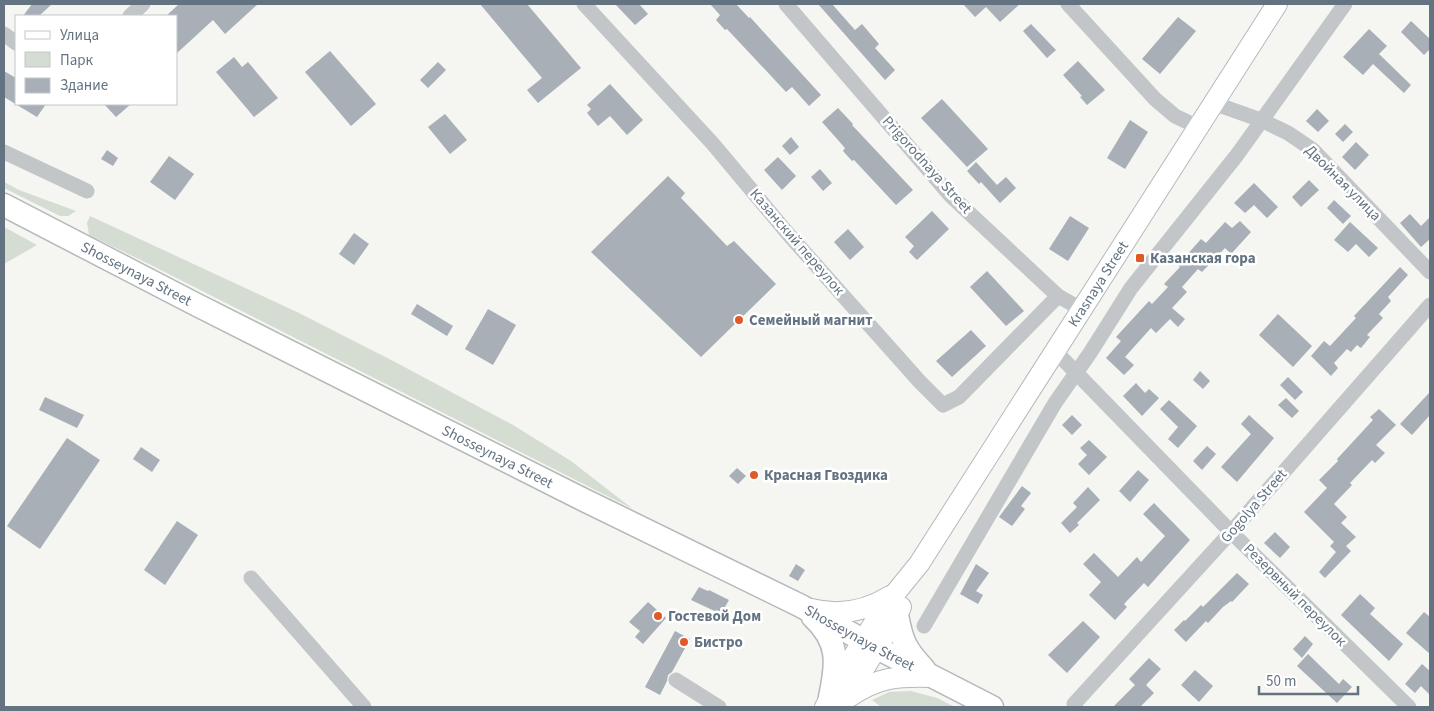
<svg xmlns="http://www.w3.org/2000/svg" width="1434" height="711" viewBox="0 0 1434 711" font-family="'Source Sans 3',sans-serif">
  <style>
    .green { fill: #d5dcd2 }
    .building { fill: #a8afb6 }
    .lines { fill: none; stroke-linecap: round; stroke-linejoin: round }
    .major-casing { stroke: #b5b9bd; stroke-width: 22 }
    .highway-casing { stroke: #b5b8bb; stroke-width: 25 }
    .minor { stroke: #c2c6c9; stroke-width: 15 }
    .major { stroke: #fff; stroke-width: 20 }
    .highway { stroke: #fff; stroke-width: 22 }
    .poi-dot { fill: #e05a26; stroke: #fff; stroke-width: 2 }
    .labels { text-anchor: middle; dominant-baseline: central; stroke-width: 5; stroke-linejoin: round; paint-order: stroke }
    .street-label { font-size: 15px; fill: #647382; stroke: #fff }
    .poi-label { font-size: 15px; font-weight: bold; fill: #647382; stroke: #fff; text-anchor: start }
  </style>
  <rect width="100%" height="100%" fill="#f5f5f1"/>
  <g class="green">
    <path d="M4,182L19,190L76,211L68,216H60L4,188Z"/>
    <path d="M90,216L297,312L397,363L513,425L571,461L633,509L149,264L89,235L87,223Z"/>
    <path d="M4,227L37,245L4,264Z"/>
    <path d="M911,691L937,698L955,707H889L880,706L872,700L889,692Z"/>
  </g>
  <g class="building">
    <path d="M32,4H52L39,16H23Z"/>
    <path d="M179,4H258L225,34L213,20L176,54V16H166Z"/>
    <path d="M480,4H527L581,68L538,103L527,90L542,78Z"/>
    <path d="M615,4H639L648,14L635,25Z"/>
    <path d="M710,4H736L749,18L750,17L821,95L809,106L792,87L786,92L727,29L725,30L716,20L720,15Z"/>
    <path d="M818,4H832L855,30L862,24L879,44L875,48L895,70L885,80Z"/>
    <path d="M963,4H1020L1000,22L986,7L975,17Z"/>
    <path d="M1178,17L1196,31L1160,74L1142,59Z"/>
    <path d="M1411,21L1430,39V49L1424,55L1401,32Z"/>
    <path d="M1031,24L1056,50L1047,58L1023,31Z"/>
    <path d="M1369,29L1387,46L1379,54L1411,85L1404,93L1373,64L1363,75L1343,57Z"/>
    <path d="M330,51L376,104L351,126L305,72Z"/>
    <path d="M234,57L242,67L248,62L278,98L254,117L216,72Z"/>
    <path d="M1078,61L1105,90L1087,105L1080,97L1082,96L1063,75Z"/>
    <path d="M438,62L446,70L428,88L420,80Z"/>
    <path d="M4,71L16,78V104H46L37,117L4,97Z"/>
    <path d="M610,84L643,120L627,135L610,116L598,126L587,113L591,109L587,105Z"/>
    <path d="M942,99L988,149L967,167L921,118Z"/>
    <path d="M104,104H131L116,117Z"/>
    <path d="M838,108L853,124L852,125L913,190L896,205L854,160L852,161L843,151L845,148L822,122Z"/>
    <path d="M1317,109L1329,121L1318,132L1306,121Z"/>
    <path d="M445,114L467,140L450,154L428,127Z"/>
    <path d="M1130,120L1148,132L1125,169L1107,158Z"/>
    <path d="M1345,124L1353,132L1343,142L1335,134Z"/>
    <path d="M791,137L799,147L790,155L782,146Z"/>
    <path d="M1356,142L1369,155L1355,170L1342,157Z"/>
    <path d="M107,150L118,158L113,166L101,159Z"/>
    <path d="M169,156L194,174L175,200L150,182Z"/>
    <path d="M778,157L796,176L782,190L764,170Z"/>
    <path d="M976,162L997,185L1006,177L1016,188L1000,203L981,182L979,184L967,171Z"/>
    <path d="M820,169L832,183L823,191L811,177Z"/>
    <path d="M668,176L685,193L681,198L727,246L734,241L776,284L701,357L591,252Z"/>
    <path d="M1309,180L1319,190L1301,207L1292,197Z"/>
    <path d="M1254,183L1278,207L1267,218L1254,205L1245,213L1234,203Z"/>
    <path d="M1334,200L1351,216L1343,224L1327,208Z"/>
    <path d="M932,211L949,229L917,260L909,252L914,246L905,237Z"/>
    <path d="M1410,214L1421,226L1430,217V239L1421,247L1400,223Z"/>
    <path d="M1070,216L1089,228L1068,261L1049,249Z"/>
    <path d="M1240,221L1251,232L1231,254L1225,248L1202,272L1198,269L1182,287L1187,292L1172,308L1185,319L1178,327L1170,319L1156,333L1151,328L1125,357L1134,365L1124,375L1106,358L1121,341L1116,337L1149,301L1152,304L1168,287L1164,284L1180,267L1178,265L1201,239L1206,243L1225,222L1232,228Z"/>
    <path d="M1350,222L1378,248L1369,257L1356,244L1348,252L1334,240Z"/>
    <path d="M848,229L864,247L850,260L834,242Z"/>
    <path d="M354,233L369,244L354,265L339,254Z"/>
    <path d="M1400,267L1408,275L1388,297L1391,301L1379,314L1383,318L1367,335L1370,337L1361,348L1357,345L1351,352L1347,349L1334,363L1338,368L1331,376L1311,356L1324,341L1330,346L1356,318L1354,316Z"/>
    <path d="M987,271L1024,311L1006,326L970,287Z"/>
    <path d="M417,304L453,326L447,336L411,314Z"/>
    <path d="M488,309L516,325L493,365L465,349Z"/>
    <path d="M1278,314L1312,346L1293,367L1259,335Z"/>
    <path d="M971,330L986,346L952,377L936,361Z"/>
    <path d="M1200,371L1210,381L1203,389L1193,380Z"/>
    <path d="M1288,377L1303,392L1295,400L1280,385Z"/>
    <path d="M1136,383L1145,393L1149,389L1159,398L1142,416L1123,396Z"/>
    <path d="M1430,392V415L1412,435L1400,424Z"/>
    <path d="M45,397L84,415L77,428L39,410Z"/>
    <path d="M1286,398L1299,411L1292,418L1278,405Z"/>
    <path d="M1169,400L1197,426L1178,448L1168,439L1178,427L1160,409Z"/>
    <path d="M1379,409L1396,425L1376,445L1385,453L1375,463L1372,460L1350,483L1352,485L1334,504L1347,517L1341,523L1356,537L1346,546L1351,551L1325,578L1319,572L1336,552L1330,546L1334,542L1304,512L1327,488L1319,480L1338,461L1337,459L1373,420L1370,417Z"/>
    <path d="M1072,415L1082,425L1072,435L1062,425Z"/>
    <path d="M1249,415L1274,438L1237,482L1221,467L1251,434L1241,424Z"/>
    <path d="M67,438L100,460L40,549L7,526Z"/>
    <path d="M1089,440L1107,457L1089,475L1078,464L1087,455L1080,448Z"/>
    <path d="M1207,446L1216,454L1202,470L1193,461Z"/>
    <path d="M141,447L160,460L152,472L133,459Z"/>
    <path d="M737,468L746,476L738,484L729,476Z"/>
    <path d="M1138,470L1149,480L1130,502L1119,491Z"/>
    <path d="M1022,486L1031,493L1021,506L1025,509L1012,526L999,517Z"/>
    <path d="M1088,487L1100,500L1077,523L1079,525L1070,533L1061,523L1077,507L1073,503Z"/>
    <path d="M1154,503L1190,540L1148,587L1144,583L1124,604L1127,607L1115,620L1089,595L1101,582L1083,564L1094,553L1118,577L1137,557L1141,562L1165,536L1143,514Z"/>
    <path d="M177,521L198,535L165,585L144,570Z"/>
    <path d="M1275,532L1290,547L1280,558L1264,543Z"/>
    <path d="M796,564L805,570L798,581L789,576Z"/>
    <path d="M976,564L989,573L976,591L983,595L978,604L960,594Z"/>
    <path d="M1237,573L1249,584L1232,602L1231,601L1223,607L1208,623L1206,621L1186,642L1174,630L1184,620L1185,621L1201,605L1203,607Z"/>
    <path d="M699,587L708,591L709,590L729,600L721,614L691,600Z"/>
    <path d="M1360,594L1375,608L1370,614L1403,644L1389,661L1341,615Z"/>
    <path d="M648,602L666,618L643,644L635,637L640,631L629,622Z"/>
    <path d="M1424,612L1430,617V654L1406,633Z"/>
    <path d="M1083,621L1100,637L1067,673L1048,655Z"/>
    <path d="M675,631L690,639L672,672L668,675L667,681L660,695L645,687Z"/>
    <path d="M1305,636L1313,644L1302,658L1293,649Z"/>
    <path d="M1308,654L1339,684L1343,679L1352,687L1337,703L1297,666Z"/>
    <path d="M1149,658L1161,669L1146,685L1154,693L1140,707H1113L1135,685L1129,679Z"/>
    <path d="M1422,664L1430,671V695L1421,686L1415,693L1405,684Z"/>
    <path d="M1195,670L1213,686L1199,702L1181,685Z"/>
  </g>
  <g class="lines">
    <defs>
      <g id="major">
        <path d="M811,609C839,616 866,611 890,596"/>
        <path d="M849,697C878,677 897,676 932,677"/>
        <path id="s1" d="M825,707L841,676L884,607L919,564L1277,4"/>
        <path d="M835,707L854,685L897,615L901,607"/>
      </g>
      <g id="highway">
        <path id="s2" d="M4,205L197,305L580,498L801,606L877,648L992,707"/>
        <path d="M897,615C902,642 906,650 924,669"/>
        <path d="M813,617C840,642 837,664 830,697"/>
      </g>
    </defs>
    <use href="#major" class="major-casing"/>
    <use href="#highway" class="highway-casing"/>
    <g class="minor">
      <path d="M584,4L713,144L789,235L920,382L943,405L959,397L1058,296"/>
      <path d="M786,4L951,196L1058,296L1083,310"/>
      <path d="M1068,4L1155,99L1175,116L1198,127"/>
      <path d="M130,16L143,4"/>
      <path d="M4,34L16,43"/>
      <path d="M1213,103L1261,120L1288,133L1313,150L1430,272"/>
      <path d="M4,152L87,191"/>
      <path d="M1056,352L1231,532L1409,707"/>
      <path d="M251,578L364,707"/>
      <path d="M924,626L1055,403L1090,353L1131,288L1237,155L1345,4"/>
      <path d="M676,680L719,707"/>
      <path d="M1074,704L1231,532L1430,305"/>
    </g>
    <use href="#major" class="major"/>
    <use href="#highway" class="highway"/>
  </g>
  <g class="poi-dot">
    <rect x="1135" y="253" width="10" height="10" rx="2.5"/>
    <circle cx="739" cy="320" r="5"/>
    <circle cx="754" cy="475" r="5"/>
    <circle cx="658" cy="616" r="5"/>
    <circle cx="684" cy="642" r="5"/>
  </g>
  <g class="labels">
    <g class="street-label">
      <text transform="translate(927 165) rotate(48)">Prigorodnaya Street</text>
      <text transform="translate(1343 183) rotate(45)">Двойная улица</text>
      <text transform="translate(797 242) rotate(49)">Казанский переулок</text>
      <text stroke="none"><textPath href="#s2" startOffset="149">Shosseynaya Street</textPath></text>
      <text stroke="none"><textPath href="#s1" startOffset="504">Krasnaya Street</textPath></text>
      <text stroke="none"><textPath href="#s2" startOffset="554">Shosseynaya Street</textPath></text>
      <text transform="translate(1254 506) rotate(-49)">Gogolya Street</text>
      <text transform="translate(1295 595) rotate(45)">Резервный переулок</text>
      <text stroke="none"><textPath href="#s2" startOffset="959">Shosseynaya Street</textPath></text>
    </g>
    <g class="poi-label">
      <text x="1150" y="258">Казанская гора</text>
      <text x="749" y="320">Семейный магнит</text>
      <text x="764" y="475">Красная Гвоздика</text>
      <text x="668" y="616">Гостевой Дом</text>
      <text x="694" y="642">Бистро</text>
    </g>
  </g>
  <rect width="1434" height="711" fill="none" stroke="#647382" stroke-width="10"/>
  <rect x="15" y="15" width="162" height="90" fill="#ffffff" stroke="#c1c7cd"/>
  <rect x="25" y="31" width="25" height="8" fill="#ffffff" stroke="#c1c7cd"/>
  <text x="60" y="40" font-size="15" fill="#647382">Улица</text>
  <rect x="25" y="52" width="25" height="15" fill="#d5dcd2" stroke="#c1c7cd"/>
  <text x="60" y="65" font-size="15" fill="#647382">Парк</text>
  <rect x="25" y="78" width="25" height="15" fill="#a8afb6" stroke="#c1c7cd"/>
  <text x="60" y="90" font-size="15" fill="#647382">Здание</text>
  <path d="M1259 686v8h99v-8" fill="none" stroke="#647382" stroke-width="2.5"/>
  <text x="1266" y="686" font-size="15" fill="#647382" stroke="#ffffff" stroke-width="4" paint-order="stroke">50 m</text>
</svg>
